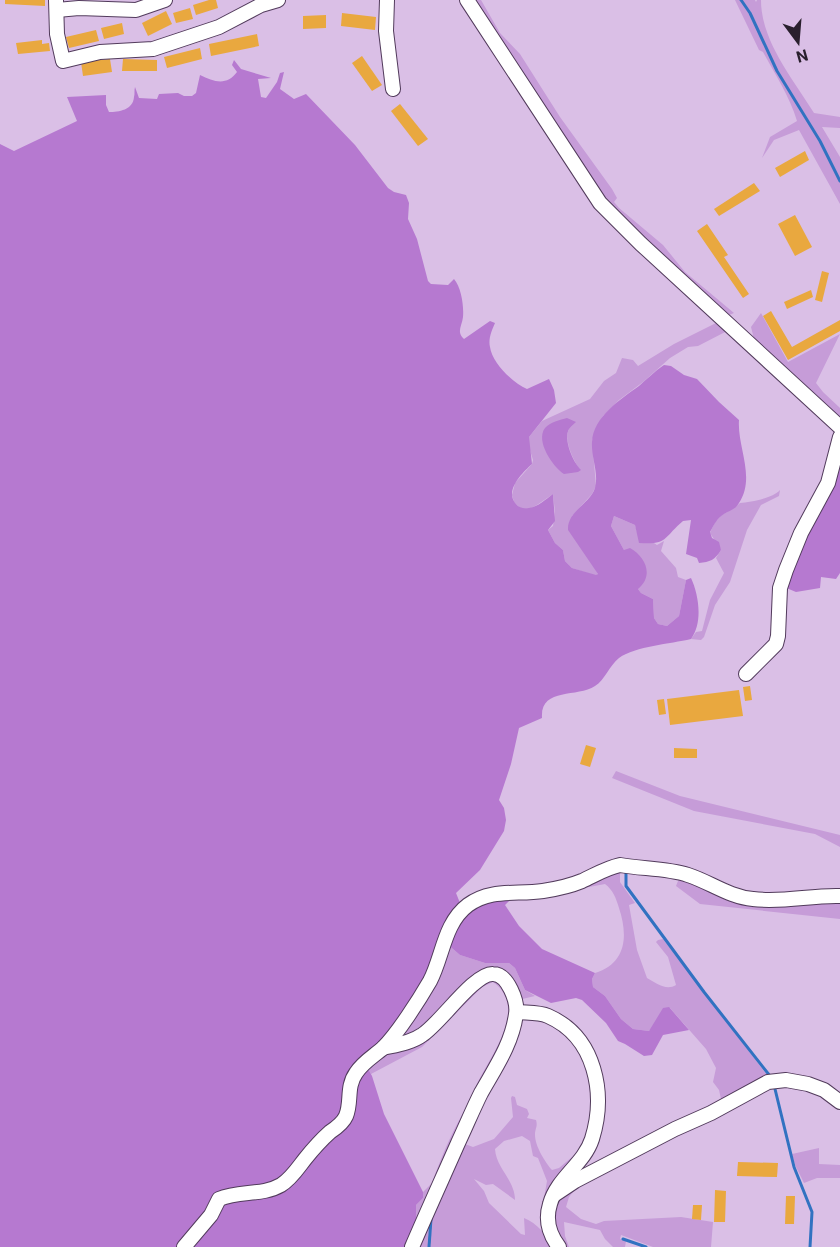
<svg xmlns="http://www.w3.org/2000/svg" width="840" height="1247" viewBox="0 0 840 1247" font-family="Roboto,sans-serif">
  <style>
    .green { fill: #c69cd8; fill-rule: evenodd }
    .forest { fill: #b679d0 }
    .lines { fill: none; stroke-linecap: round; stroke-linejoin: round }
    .stream { stroke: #3172c1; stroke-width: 3 }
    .building { fill: #e9a83f }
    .minor-casing { stroke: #523b5c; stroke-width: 16 }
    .minor { stroke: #fff; stroke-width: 14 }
  </style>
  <rect width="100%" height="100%" fill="#dabfe6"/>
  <g class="green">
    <path d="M473,0H481L500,33L520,54L560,117L612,189L617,198L614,202L619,208L663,245L685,272L734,313L729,315L629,225L605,199Z"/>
    <path d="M735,0H740L749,13L777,71L820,141L840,183V204L799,130L774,140L762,158L770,137L797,121C790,97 775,74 763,52L759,50Z"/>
    <path d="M742,0H755L756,2L757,0H761C761,41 793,79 814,113L840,117V128L822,127L840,157V179L821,140L778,71L751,12Z"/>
    <path d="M761,313L788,362L840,334L816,383L823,392L840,408V420L754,339L751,327Z"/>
    <path d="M720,321L729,330L698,346L688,347L670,358L643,382L619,400L603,416L592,440L596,486L592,494L572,516L598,574L596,576L572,568L565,561L563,550L555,543L548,530L553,526L555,512L553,494L537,505L529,509L520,508L514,502L512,495L515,483L532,464L533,460L529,447V437L542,421L590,399L604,381L616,373L622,358L633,360L638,366L674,344ZM576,422C574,424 571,426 569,429C563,440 574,461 580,470L546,451Z"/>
    <path d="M780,490L779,496L761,505L747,530L730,582L715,605L704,637L701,640L691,639L696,632L702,631L710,600L724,573L716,558L721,550L710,533C713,526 716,519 722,515C729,510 734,509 740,503C751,502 773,498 780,490Z"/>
    <path d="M614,516L635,525L637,532L657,545L664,541L661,551L676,568L678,577L686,580L679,616L667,626L658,624L654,618L653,599L641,593L638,589L624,550L611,526Z"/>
    <path d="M616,771L680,796L840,835V847L815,834L694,811L612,778Z"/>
    <path d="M620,867V882L635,903L629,905L637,950L647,978C656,983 666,991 676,985L668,957L656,942L658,940L663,939L767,1075L768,1079L582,1171L721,1099L719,1090L713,1082L716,1068L706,1049L670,1008L649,1031L633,1029L621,1019L605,996L593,987L592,979L595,973C627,963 628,935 619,908C616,898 613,890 605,884L573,890Z"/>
    <path d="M680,876L723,894L840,898V919L700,904L676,886Z"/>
    <path d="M446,943L460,955L485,963H509L515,968L525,990L535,996L518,1000L493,970L428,1027L399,1040Z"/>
    <path d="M499,979L512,1002L510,1027L416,1227V1205L423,1198V1192L432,1183C440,1160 450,1136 462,1115C468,1104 473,1093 478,1082C491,1055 529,1007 493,982L482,987L422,1047L371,1074L366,1065L400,1047L484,980Z"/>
    <path d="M512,1096L515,1097L517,1105L527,1109L529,1114L527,1118L536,1120C538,1127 535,1128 535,1135C535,1146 545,1162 552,1170L559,1168L578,1152L544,1198L547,1181L538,1158L533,1156L530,1141L522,1136L504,1141L495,1149C496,1168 515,1180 515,1200L493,1184L486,1185L474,1179L484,1191L489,1203L521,1234L525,1235L524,1218C537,1223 547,1236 555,1247H415L474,1121L465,1144L473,1147L494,1139L513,1117L511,1098Z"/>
    <path d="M819,1148V1164L840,1165V1178H817L804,1183L795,1165L792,1154Z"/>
    <path d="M578,1186L569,1197L566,1207L581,1219L596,1224L604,1221L681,1217L713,1222L711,1247H653L621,1235L620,1239L626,1241L625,1247H613L605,1239L600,1230L564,1222L565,1236L569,1247H562L554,1232L552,1203Z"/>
  </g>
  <g class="forest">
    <path d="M234,60L241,69L271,78L258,79L261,97L266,98L277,82L280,73L284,72L280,89L294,99L306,94L355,145L388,188L394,192L406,195L409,203L408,219L417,239L428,281L431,284L448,285L454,279C461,287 464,305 463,317C462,326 456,332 464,339L490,321L495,323C492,330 488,339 490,347C492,363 513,383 527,389L549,379L554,390L556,403L529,437L532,464C522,473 504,491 516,504C519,508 524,509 529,508C538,507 546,499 553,494L555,521L548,530L555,543L563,550L565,561L572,568L596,575L598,574L568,530C567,511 590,504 595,488C599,473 591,457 592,442C593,417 621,399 639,386C647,379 655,371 664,365L671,366L684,375L697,379L719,402L739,420C737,447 756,477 739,503C735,510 730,510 724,514C717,518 714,525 710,532L712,538L719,542L721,550C715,560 710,562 699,563L697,558L686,554L691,520L683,521C663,538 668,545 639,543L635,525L614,516L611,526L624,550L630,548C646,557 654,576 638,589L641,593L653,599L654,618L658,624L667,626L679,616L686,580L691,578C699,595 703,623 691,639C670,644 636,646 619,658C609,666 605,680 595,686C577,698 540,687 542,718L519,728L511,764L499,800L504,808L506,820L504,831L480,870L456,893L462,908L413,1002L369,1056L345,1114L284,1181L237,1191L181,1247H0V144L14,151L77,121L67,97L106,95V105L109,112C119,112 133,110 134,97C135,94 134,90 135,87L139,98L157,99L159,94L178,93L184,96H192L196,93L200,75C214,82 227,86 237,72L232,65Z"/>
    <path d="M567,418L576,422C574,424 571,426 569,429C563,439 573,462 581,470L578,472L564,474C553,467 535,441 545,428C550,422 560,420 567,418Z"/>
    <path d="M840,441V573L836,579L821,577L820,588L796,592L784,587Z"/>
    <path d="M515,895L505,905L519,926L542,949L595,973L592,979L593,987L605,996L621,1019L633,1029L649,1031L663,1008L669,1007L689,1030L663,1035L652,1055L644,1056L625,1044L618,1041L606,1023L582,1000L576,998L551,1003L525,990L515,968L509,963H485L460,955L446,943L469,907Z"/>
    <path d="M366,1065L372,1076L384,1114L423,1192V1198L416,1205V1228L408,1247H187L221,1201L287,1184L350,1101Z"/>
  </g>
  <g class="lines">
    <g class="stream">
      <path d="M741,0L750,13L777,71L820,141L840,181"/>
      <path d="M626,873V886L704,992L770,1076"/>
      <path d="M775,1089L794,1167L812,1212L810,1247"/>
      <path d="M623,1239L646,1247"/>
      <path d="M429,1247L431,1219"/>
    </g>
  </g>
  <g class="building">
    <path d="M5,0H45V6L5,4Z"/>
    <path d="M209,0H216L218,8L196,15L193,5Z"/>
    <path d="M190,8L193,19L176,23L173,13Z"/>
    <path d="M166,11L172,24L148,36L142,23Z"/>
    <path d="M342,13L376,17L375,30L341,26Z"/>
    <path d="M326,15V28L303,29V16Z"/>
    <path d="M122,23L124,34L104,39L101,28Z"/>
    <path d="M96,30L99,41L69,48L66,37Z"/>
    <path d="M257,34L259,46L211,56L209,44Z"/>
    <path d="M42,40V44L49,43L50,51L18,54L16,43Z"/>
    <path d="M200,48L202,59L167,68L164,57Z"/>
    <path d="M362,56L382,85L372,91L352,63Z"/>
    <path d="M110,59L112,72L83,76L81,62Z"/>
    <path d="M123,59L157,60V71H122Z"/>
    <path d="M400,104L428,139L418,146L391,111Z"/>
    <path d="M805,151L809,160L780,177L775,168Z"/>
    <path d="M754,183L760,191L719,216L714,209Z"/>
    <path d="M795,215L812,247L795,256L778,224Z"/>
    <path d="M707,224L728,255L724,257L749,294L743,298L697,231Z"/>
    <path d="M822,271L829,273L822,302L815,300Z"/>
    <path d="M811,290L813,297L787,309L784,302Z"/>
    <path d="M771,311L792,347L840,320V331L788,360L763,316Z"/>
    <path d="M750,686L752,700L745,701L743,687Z"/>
    <path d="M739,690L743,716L670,725L667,699Z"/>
    <path d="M664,699L666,714L659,715L657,700Z"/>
    <path d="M586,745L596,748L590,767L580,764Z"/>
    <path d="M674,748L697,749V758H674Z"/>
    <path d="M738,1162L778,1163L777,1177L737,1176Z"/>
    <path d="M715,1190L726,1191L725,1222H714Z"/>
    <path d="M786,1196H795L794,1224H785Z"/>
    <path d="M693,1205H702L701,1220L692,1219Z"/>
  </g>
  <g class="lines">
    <defs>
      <g id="minor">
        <path d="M56,0L57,34L63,61L100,52L153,49L219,27L261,5L278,0"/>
        <path d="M387,0L386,31L393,89"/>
        <path d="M467,0L600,203L641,244L840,427"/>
        <path d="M57,10L79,8L136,10L165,0"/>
        <path d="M746,674L776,644L778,636L780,588L786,570L801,533L828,483L840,437"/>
        <path d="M517,1012C527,1013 539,1012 548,1016C596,1037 606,1094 592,1139C584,1164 557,1178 550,1204C545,1220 549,1234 559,1247"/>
        <path d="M383,1048C396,1045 411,1043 422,1035C440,1024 474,973 493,974C508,974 518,1002 516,1014C512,1044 495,1068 481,1093C473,1109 466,1126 458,1143C443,1177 427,1212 412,1247"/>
        <path d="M554,1195L575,1181L675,1129L711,1113L768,1082L786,1080L808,1084L824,1090L840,1102"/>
        <path d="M184,1247L211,1215L219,1199C239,1190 262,1196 281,1185C291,1179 298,1168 305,1159C313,1149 321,1140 330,1132C336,1128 343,1123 346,1116C352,1102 346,1087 356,1073C363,1062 374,1056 383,1048C398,1033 419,1000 430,981C443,956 444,923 468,905C491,888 517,895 543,891C556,889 570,886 582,881C595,875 606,868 620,865C642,869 667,868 688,875C710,882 729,897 753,899C782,903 811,895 840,896"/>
      </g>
    </defs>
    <use href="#minor" class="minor-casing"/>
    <use href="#minor" class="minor"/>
  </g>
  <g transform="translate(798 42) rotate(164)" stroke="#dabfe6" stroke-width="4.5" paint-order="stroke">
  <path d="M0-4.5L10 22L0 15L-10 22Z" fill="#291f2d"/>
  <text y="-9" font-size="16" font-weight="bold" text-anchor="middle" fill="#291f2d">N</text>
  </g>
</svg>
